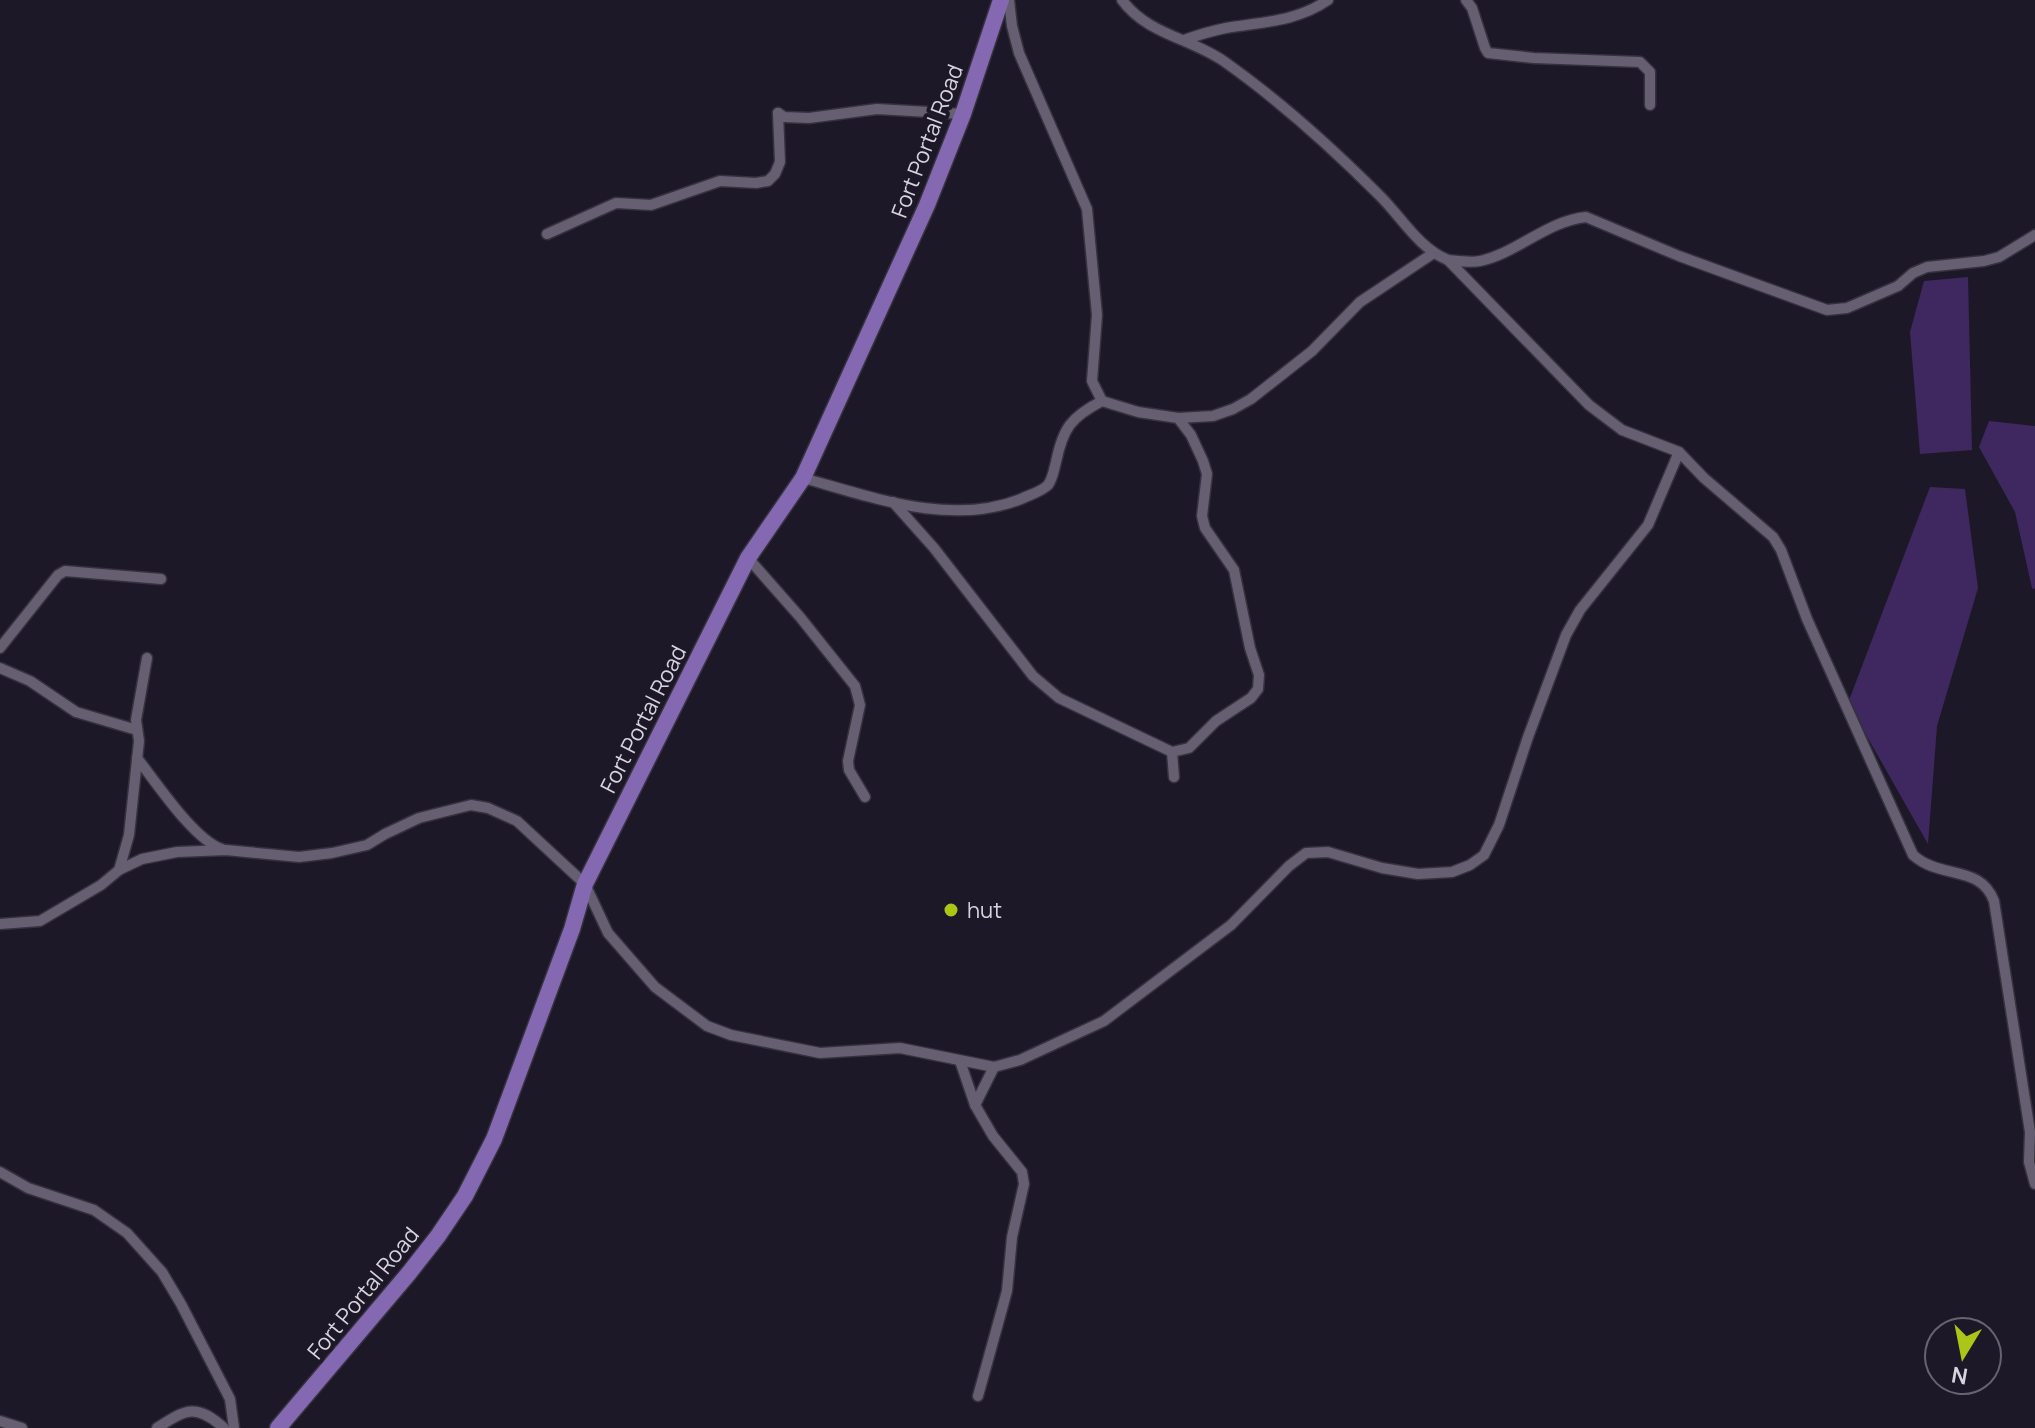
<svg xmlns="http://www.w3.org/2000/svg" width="2035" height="1428" viewBox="0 0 2035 1428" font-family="Manrope,sans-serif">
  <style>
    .green { fill: #3e285f }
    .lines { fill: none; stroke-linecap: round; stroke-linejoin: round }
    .minor-casing { stroke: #35323d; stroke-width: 13 }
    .primary-casing { stroke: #35323d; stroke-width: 19 }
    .minor { stroke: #655f71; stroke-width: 10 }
    .primary { stroke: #8468b1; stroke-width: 16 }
    .poi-dot { fill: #aac717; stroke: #1d1827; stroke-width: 3 }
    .labels { text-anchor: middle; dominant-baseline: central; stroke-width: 8; stroke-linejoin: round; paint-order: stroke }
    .street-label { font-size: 22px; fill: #d8d4df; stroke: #1d1827 }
    .poi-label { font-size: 22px; fill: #d8d4df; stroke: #1d1827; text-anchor: start }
  </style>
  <rect width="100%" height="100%" fill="#1d1827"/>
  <g class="green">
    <path d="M1968,277L1972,450L1920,454L1910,332L1924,281Z"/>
    <path d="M1989,421L2035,426V589L2032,588L2015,512L1979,447Z"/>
    <path d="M1930,487L1965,489L1978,588L1937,726L1928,844L1848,703Z"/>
  </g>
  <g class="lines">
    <defs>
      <g id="minor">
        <path d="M1009,0L1012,26L1019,53L1087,209L1097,315L1092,381L1102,401"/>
        <path d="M1122,0C1148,35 1191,38 1225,62C1280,101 1330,146 1378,194C1401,216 1418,248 1448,260L1589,405L1622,430L1679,452L1704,478L1773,537L1781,550L1807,619L1913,855C1941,880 1980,864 1994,901L2030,1132L2029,1162L2035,1184"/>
        <path d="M1466,0L1472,8L1485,48L1488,53L1534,58L1640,62L1650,72V105"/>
        <path d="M1184,40C1198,35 1211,31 1226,28C1262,22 1296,22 1328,0"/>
        <path d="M778,113L784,117L809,118L877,109L963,114"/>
        <path d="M547,234L616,203L651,205L720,181L756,183L768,181L775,174L780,162L778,113"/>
        <path d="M1448,260C1458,261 1470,263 1480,261C1517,253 1547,221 1586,217L1679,256L1827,310L1847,308L1898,286L1913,273L1927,267L1984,261L1999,257L2035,235"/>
        <path d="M803,478C872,497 951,527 1021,499C1029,495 1041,492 1048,485C1053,478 1054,469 1056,462C1063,428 1071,417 1102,401L1138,412L1178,418L1213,416L1233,409L1251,399L1312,351L1360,302L1432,254"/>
        <path d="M893,502L934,548L1033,676L1059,698L1172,752"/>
        <path d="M748,558L800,617L855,686L860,705L848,761L849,770L865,797"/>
        <path d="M0,648L58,575L65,571L161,579"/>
        <path d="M0,668L30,681L76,712L137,730"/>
        <path d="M137,758C156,782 194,840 222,849"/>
        <path d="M1174,777L1172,752L1189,748L1216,721L1251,698L1258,689L1259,675L1250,648L1234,570L1205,528L1202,516L1207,474L1203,461L1191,435L1178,418"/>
        <path d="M119,870L129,835L139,741L136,720L147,658"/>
        <path d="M0,924L40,921L101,885L119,870L142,859L177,852L226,850L299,857L332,853L367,845L385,834L419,818L471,805L488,808L517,821L585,884L608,933L655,987L707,1026L731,1035L820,1053L900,1048L994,1067L1020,1060L1104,1021L1231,925L1289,866L1306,853L1328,852L1382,868L1418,874L1452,872L1470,865L1484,855L1499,825L1528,737L1566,635L1580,610L1648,525L1679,452"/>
        <path d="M960,1061L975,1105L993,1136L1022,1172L1024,1184L1012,1237L1007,1291L978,1396"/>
        <path d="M975,1105L994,1067"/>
        <path d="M0,1172L28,1188L94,1210L127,1233L162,1272L181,1304L230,1399L234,1428"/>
        <path d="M0,1421L22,1428"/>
        <path d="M157,1428C186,1409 196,1403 224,1428"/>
      </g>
      <path id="primary" d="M278,1428L409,1273L438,1236L465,1196L494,1139L572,929L585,884L748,558L803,478L927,205L963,114L1001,0"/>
    </defs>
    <use href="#minor" class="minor-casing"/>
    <use href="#primary" class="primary-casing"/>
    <use href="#minor" class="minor"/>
    <use href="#primary" class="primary"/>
  </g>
  <circle class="poi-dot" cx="951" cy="910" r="8"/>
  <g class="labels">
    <g class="street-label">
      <text transform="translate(927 141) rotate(-69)">Fort Portal Road</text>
      <text transform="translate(643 719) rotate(-63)">Fort Portal Road</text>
      <text transform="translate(363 1293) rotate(-51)">Fort Portal Road</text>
    </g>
    <g class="poi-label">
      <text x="967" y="910">hut</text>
    </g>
  </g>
  <g transform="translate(1963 1356) rotate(190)"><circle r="38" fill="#1d1827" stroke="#686371" stroke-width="2"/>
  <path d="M0-6L14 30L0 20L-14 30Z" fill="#aac717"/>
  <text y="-12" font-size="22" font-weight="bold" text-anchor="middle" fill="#d8d4df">N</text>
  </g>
</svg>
